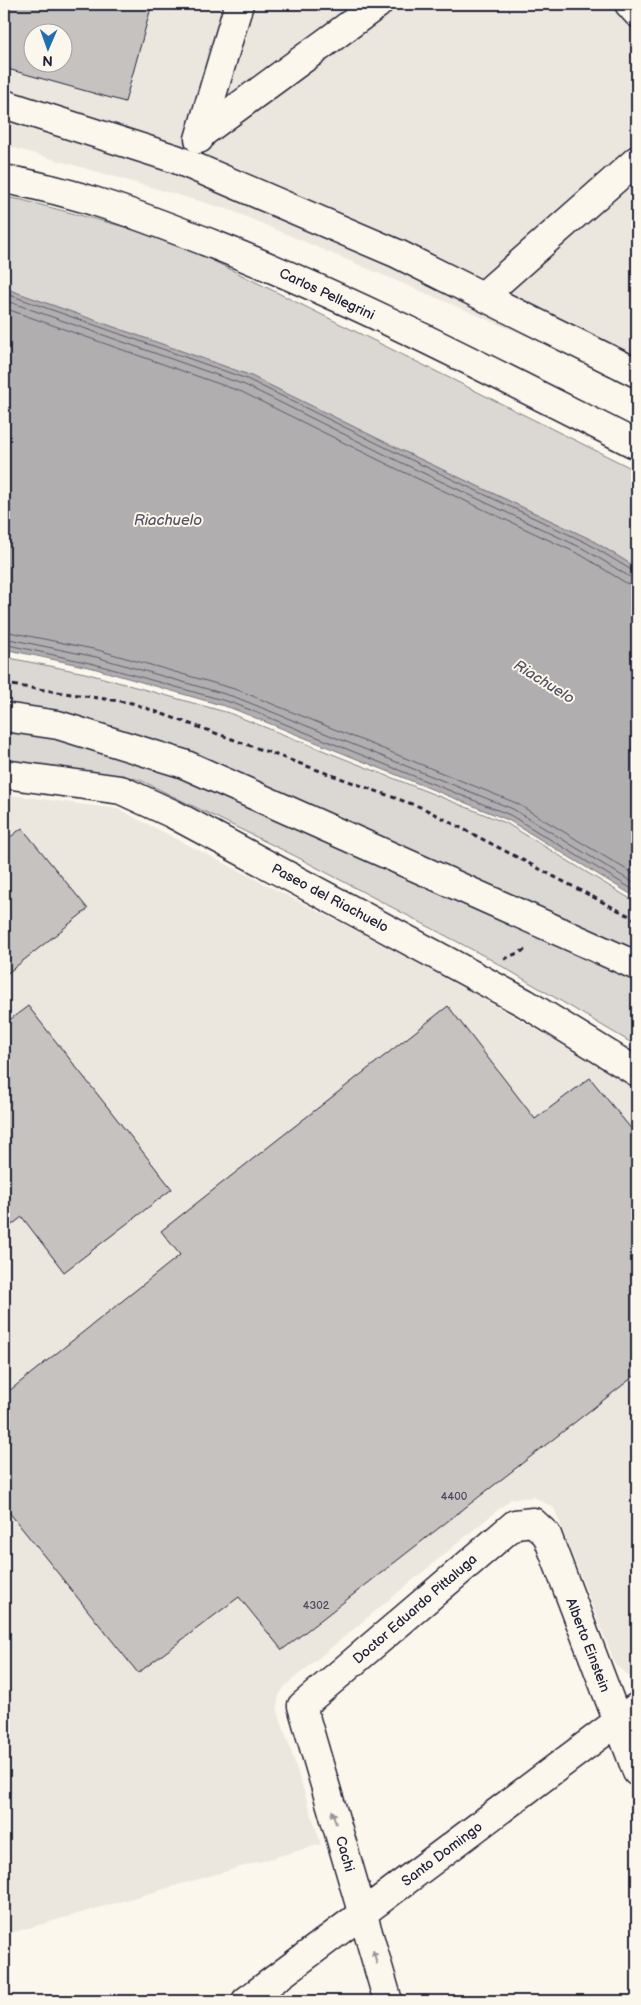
<svg xmlns="http://www.w3.org/2000/svg" width="641" height="2005" viewBox="0 0 641 2005" font-family="'Balsamiq Sans',sans-serif">
  <style>
    .built { fill: #ebe7df; fill-rule: evenodd }
    .green { fill: #dbd8d3; stroke: #7e7d87 }
    .water { fill: #b1aeb0; stroke: #787681 }
    .lines { fill: none; stroke-linecap: round; stroke-linejoin: round }
    .shore { stroke: #5b5a6a; stroke-width: 1 }
    .building { fill: #c6c2c0; stroke: #22223b; fill-rule: evenodd }
    .minor-casing { stroke: #22223b; stroke-width: 31 }
    .path { stroke: #22223b; stroke-width: 3; stroke-dasharray: 5 4; stroke-linecap: butt }
    .minor { stroke: #fbf7ec; stroke-width: 28 }
    .oneway { fill: #99979c }
    .labels { text-anchor: middle; dominant-baseline: central; stroke-width: 4; stroke-linejoin: round; paint-order: stroke }
    .number-label { font-size: 11px; fill: #4b4a5c }
    .street-label { font-size: 14px; fill: #22223b; stroke: #fbf7ec }
    .water-label { font-size: 15px; font-style: italic; fill: #545364; stroke: #fbf7ec }
  </style>
  <rect width="100%" height="100%" fill="#fbf7ec"/>
  <filter id="ink" filterUnits="userSpaceOnUse"><feTurbulence type="fractalNoise" baseFrequency=".02" numOctaves="2"/><feDisplacementMap in="SourceGraphic" scale="10" xChannelSelector="R" yChannelSelector="G"/><feConvolveMatrix kernelMatrix="1 2 1 2 8 2 1 2 1" color-interpolation-filters="sRGB"/></filter>
  <g filter="url(#ink)">
    <g class="built">
      <path d="M4,4H637V391L540,342L230,210L4,145ZM32,32H62V62H32Z"/>
      <path d="M4,794L118,809L437,972L637,1087V1678H632L616,1666L554,1508L534,1497L511,1499L286,1685L279,1695L277,1708L321,1844L4,1935Z"/>
    </g>
    <g class="green">
      <path d="M4,197L22,200L167,238L637,471V568L590,539L405,452L249,375L4,288Z"/>
      <path d="M4,657L85,673L229,713L506,823L637,903V1046L488,958L295,856L140,780L124,776L4,760Z"/>
    </g>
    <path class="water" d="M4,288L249,375L405,452L590,539L637,568V898L508,820L231,708L93,668L4,649Z"/>
    <g class="lines">
      <g class="shore">
        <path d="M4,293L247,379L403,456L587,543L633,571L637,572"/>
        <path d="M4,300L245,385L400,462L584,549L630,577L637,578"/>
        <path d="M4,308L242,392L397,469L581,555L626,583L637,586"/>
        <path d="M4,631L98,650L238,690L516,803L637,876"/>
        <path d="M4,638L96,657L235,697L513,809L637,885"/>
        <path d="M4,644L94,664L233,703L510,815L637,892"/>
      </g>
    </g>
    <g class="building">
      <path d="M4,4H152L125,102L4,68ZM32,32H62V62H32Z"/>
      <path d="M22,828L88,909L4,976V842Z"/>
      <path d="M28,1006L172,1189L64,1272L22,1217L4,1231V1024Z"/>
      <path d="M448,1006L535,1119L590,1078L637,1136V1374L282,1650L239,1597L138,1673L4,1506V1395L180,1255L161,1231Z"/>
    </g>
    <g class="lines">
      <defs>
        <g id="minor">
          <path d="M629,4L637,13"/>
          <path d="M4,104L176,159L398,254L637,373"/>
          <path d="M201,134L378,4"/>
          <path d="M199,139L239,4"/>
          <path d="M4,179C79,192 149,219 220,247C363,304 500,376 637,445"/>
          <path d="M483,296L637,160"/>
          <path d="M4,717L58,725L184,764L637,966"/>
          <path d="M4,774L121,790L173,814L525,1003L637,1072"/>
          <path d="M246,2001L637,1707"/>
          <path d="M388,2001L302,1706L515,1524L533,1522L547,1535L637,1772"/>
        </g>
      </defs>
      <use href="#minor" class="minor-casing"/>
      <g class="path">
        <path d="M4,684L132,703L423,808L637,920"/>
        <path d="M504,959L527,949"/>
      </g>
      <use href="#minor" class="minor"/>
    </g>
    <defs><path id="oneway-solid" d="M-6-.8H1V-3.2L6.5 0L1 3.2V.8H-6Z" transform="scale(1.25)"/></defs>
    <g class="oneway">
      <use href="#oneway-solid" transform="translate(334 1817) rotate(-106)"/>
      <use href="#oneway-solid" transform="translate(375 1957) rotate(-106)"/>
    </g>
  </g>
  <g class="labels">
    <g class="number-label">
      <text x="454" y="1496">4400</text>
      <text x="316" y="1605">4302</text>
    </g>
    <g class="street-label">
      <text transform="translate(327 294) rotate(25)">Carlos Pellegrini</text>
      <text transform="translate(330 898) rotate(28)">Paseo del Riachuelo</text>
      <text transform="translate(415 1609) rotate(-41)">Doctor Eduardo Pittaluga</text>
      <text transform="translate(588 1645) rotate(69)">Alberto Einstein</text>
      <text transform="translate(345 1854) rotate(74)">Cachi</text>
      <text transform="translate(442 1854) rotate(-37)">Santo Domingo</text>
    </g>
    <g class="water-label">
      <text x="168" y="520">Riachuelo</text>
      <text transform="translate(544 682) rotate(32)">Riachuelo</text>
    </g>
  </g>
  <rect width="641" height="2005" fill="none" stroke="#fbf7ec" stroke-width="20"/>
  <rect x="10" y="10" width="621" height="1985" fill="none" stroke="#22223b" stroke-width="2" filter="url(#ink)"/>
  <g transform="translate(48 48) rotate(182)"><circle r="24" fill="#fbf7ec" stroke="#a4a2a5"/>
  <path d="M0-4L9 19L0 12L-9 19Z" fill="#1f6fb2"/>
  <text y="-8" font-size="14" font-weight="bold" text-anchor="middle" fill="#22223b">N</text>
  </g>
</svg>
